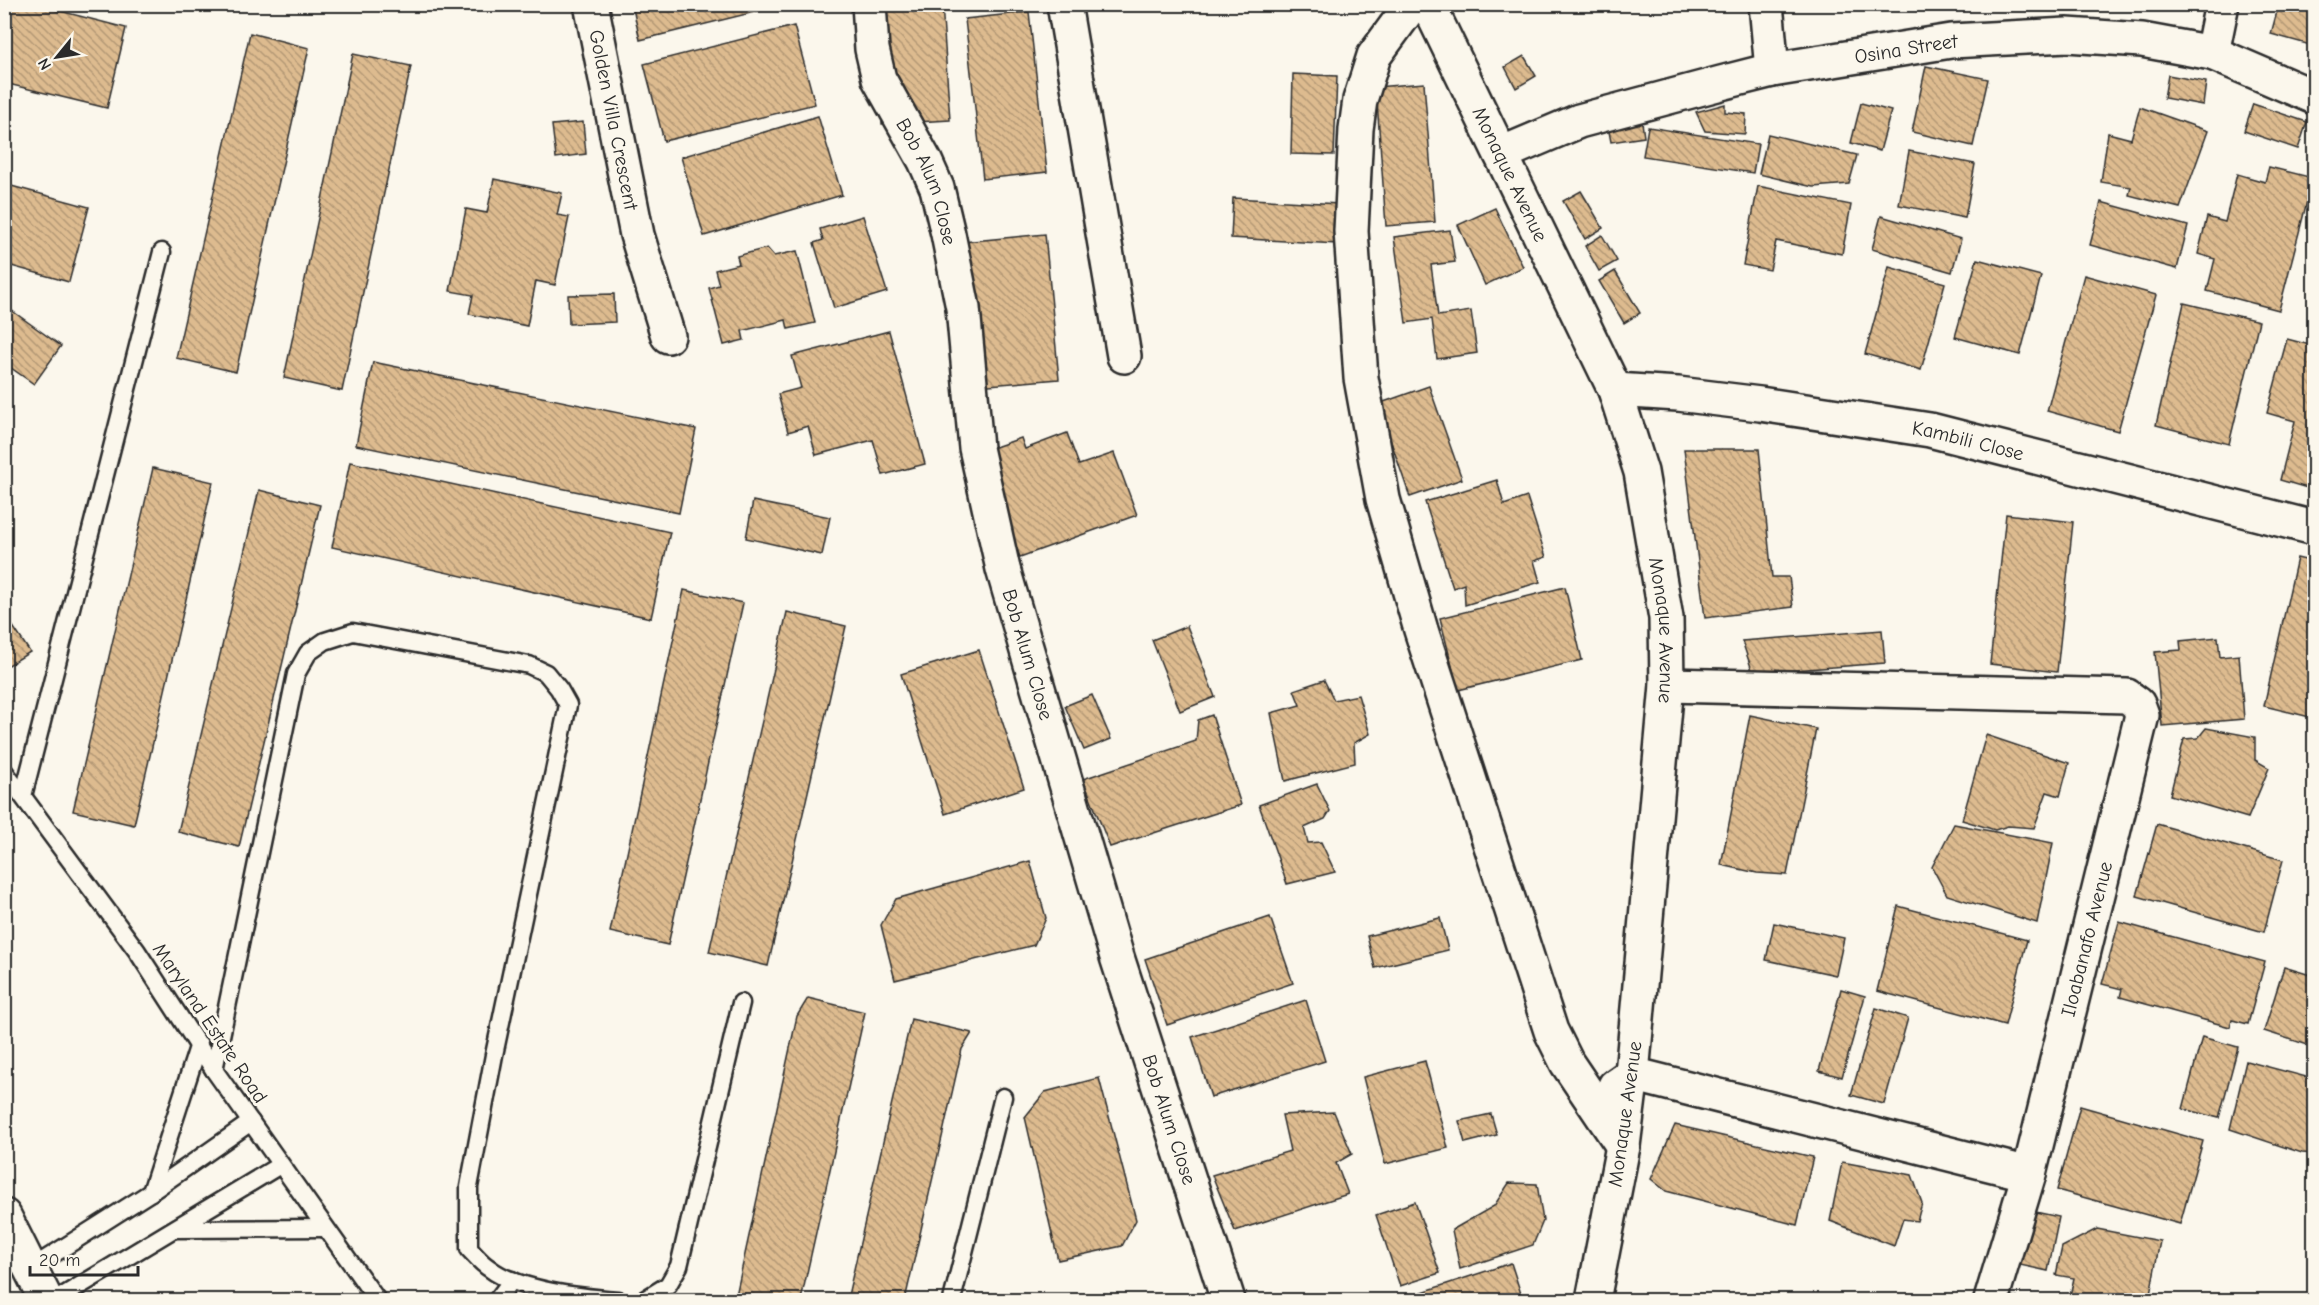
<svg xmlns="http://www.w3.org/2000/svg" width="2319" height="1305" viewBox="0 0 2319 1305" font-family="'Comic Neue',sans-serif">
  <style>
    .building { fill: url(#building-back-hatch); stroke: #2b2b2b; stroke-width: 1.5 }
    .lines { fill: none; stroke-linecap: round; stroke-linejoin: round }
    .lane-casing { stroke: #2b2b2b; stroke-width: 21 }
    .street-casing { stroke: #2b2b2b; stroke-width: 38 }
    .secondary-casing { stroke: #2b2b2b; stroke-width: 38 }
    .lane { stroke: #fbf7ec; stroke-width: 16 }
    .street { stroke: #fbf7ec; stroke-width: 33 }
    .secondary { stroke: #fbf7ec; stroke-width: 33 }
    .labels { text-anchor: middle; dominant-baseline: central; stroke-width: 6; stroke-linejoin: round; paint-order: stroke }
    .street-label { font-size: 20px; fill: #2b2b2b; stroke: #fbf7ec }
  </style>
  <defs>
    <pattern id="building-back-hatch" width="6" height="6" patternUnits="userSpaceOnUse" patternTransform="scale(1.5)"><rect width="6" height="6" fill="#ddbb8f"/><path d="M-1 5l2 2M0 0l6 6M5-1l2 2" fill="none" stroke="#b39875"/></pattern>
  </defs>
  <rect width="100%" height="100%" fill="#fbf7ec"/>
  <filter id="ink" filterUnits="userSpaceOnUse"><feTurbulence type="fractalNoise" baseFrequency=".0167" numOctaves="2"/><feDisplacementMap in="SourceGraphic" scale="12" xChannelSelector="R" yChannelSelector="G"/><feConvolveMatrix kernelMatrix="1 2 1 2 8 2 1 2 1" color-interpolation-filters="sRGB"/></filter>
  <g filter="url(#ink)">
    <g class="building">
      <path d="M4,4H33L126,28L107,108L4,83Z"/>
      <path d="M632,4H787L640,40Z"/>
      <path d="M874,4H942L950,120L882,124Z"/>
      <path d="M2279,4H2314V46L2271,34Z"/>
      <path d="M1029,12L1047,172L983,179L965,19Z"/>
      <path d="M794,26L815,104L664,141L644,64Z"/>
      <path d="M250,33L309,48L236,372L176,358Z"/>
      <path d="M353,54L411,66L342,391L284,378Z"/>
      <path d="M1524,56L1536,76L1516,88L1505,67Z"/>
      <path d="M1926,66L1988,79L1973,146L1912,132Z"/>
      <path d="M1293,74L1337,76L1334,155L1291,154Z"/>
      <path d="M2168,75L2206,82L2203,105L2164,98Z"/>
      <path d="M1424,83L1435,222L1386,226L1376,87Z"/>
      <path d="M1861,103L1891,111L1880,151L1851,143Z"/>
      <path d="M1725,104V112L1746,114L1745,134L1705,131L1696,112Z"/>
      <path d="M2253,104L2307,122L2298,149L2244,131Z"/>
      <path d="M2140,107L2208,131L2180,208L2129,195L2131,187L2101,182L2108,133L2131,139Z"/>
      <path d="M1641,115L1644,137L1611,142L1607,121Z"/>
      <path d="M818,116L842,195L704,236L681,157Z"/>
      <path d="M583,122L586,154L556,158L552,125Z"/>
      <path d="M1648,127L1758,144L1753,173L1643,156Z"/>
      <path d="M1768,134L1857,155L1849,184L1813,187L1759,174Z"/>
      <path d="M1909,151L1975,164L1965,218L1899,205Z"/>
      <path d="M2269,167L2313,178L2279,310L2207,291L2215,259L2198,254L2207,217L2225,222L2237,174L2265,182Z"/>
      <path d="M494,179L562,193L557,215L569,217L555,285L536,281L527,326L469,314L473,295L450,291L466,209L487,213Z"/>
      <path d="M4,184L89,207L69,282L4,264Z"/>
      <path d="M1758,186L1851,205L1842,254L1776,241L1770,270L1743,265Z"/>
      <path d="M1581,191L1603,228L1585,239L1563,201Z"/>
      <path d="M1233,198L1339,204L1337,244L1231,238Z"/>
      <path d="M2101,202L2188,226L2177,269L2090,245Z"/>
      <path d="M1495,208L1523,267L1485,285L1458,225Z"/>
      <path d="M863,216L887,292L834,308L814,243L823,240L820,229Z"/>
      <path d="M1881,216L1961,239L1952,272L1872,249Z"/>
      <path d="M1450,230L1455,262L1431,265L1438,316L1471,311L1477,353L1437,359L1432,319L1406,323L1394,237Z"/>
      <path d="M1045,234L1059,379L977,386L963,242Z"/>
      <path d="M1602,235L1617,261L1599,271L1585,246Z"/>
      <path d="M767,248L774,256L797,251L815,323L788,329L786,320L742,331L744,340L724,345L709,288L719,285L715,270L739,264L737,256Z"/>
      <path d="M1977,259L2041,276L2020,355L1955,337Z"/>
      <path d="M1889,267L1945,283L1921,370L1865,354Z"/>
      <path d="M1615,271L1640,313L1624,323L1599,281Z"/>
      <path d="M2084,275L2156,295L2118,431L2047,411Z"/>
      <path d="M614,294L615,322L569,324L568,295Z"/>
      <path d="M2184,303L2259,321L2229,444L2156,425Z"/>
      <path d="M4,305L61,346L34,384L4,363Z"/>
      <path d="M889,331L925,464L883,475L873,440L816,455L808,426L788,432L778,394L801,388L792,356Z"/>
      <path d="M2287,339L2314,346V490L2280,480L2295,421L2267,413Z"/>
      <path d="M373,362L696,429L679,513L356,445Z"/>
      <path d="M1429,386L1462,479L1410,497L1378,404Z"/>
      <path d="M1067,433L1079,465L1114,453L1137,515L1020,557L981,452L1021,438L1025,449Z"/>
      <path d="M1684,449H1759L1772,577H1789L1793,607L1705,618Z"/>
      <path d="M350,462L670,532L651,618L332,547Z"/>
      <path d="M153,468L213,482L134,825L73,811Z"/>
      <path d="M1497,480L1504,505L1527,497L1546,557L1534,561L1540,582L1465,605L1464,584L1453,588L1425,502Z"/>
      <path d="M259,490L320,505L239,847L178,832Z"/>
      <path d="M753,501L830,517L822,555L746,538Z"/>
      <path d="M2006,514L2073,522L2057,672L1990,664Z"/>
      <path d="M2297,558L2314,562V718L2264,706Z"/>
      <path d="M1565,587L1582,660L1458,690L1440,618Z"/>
      <path d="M684,590L743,603L668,945L610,932Z"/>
      <path d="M787,612L846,626L768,966L709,952Z"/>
      <path d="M4,613L30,652L4,668Z"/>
      <path d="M1187,626L1215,697L1180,711L1152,640Z"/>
      <path d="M1882,630L1885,663L1753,673L1742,641Z"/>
      <path d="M2218,637L2220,657L2239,655L2244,719L2162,726L2155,652L2181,650L2180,641Z"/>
      <path d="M979,650L1024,788L945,814L901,674Z"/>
      <path d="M1324,680L1334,700L1358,695L1370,734L1354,743L1355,763L1285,781L1271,713L1300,705L1294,690Z"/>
      <path d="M1092,695L1111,739L1084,750L1065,706Z"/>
      <path d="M1212,715L1241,805L1110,847L1083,779L1196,741L1198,720Z"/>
      <path d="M1750,715L1816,729L1787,875L1757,873L1721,865Z"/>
      <path d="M2206,728L2255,737V760L2269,768L2248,818L2170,795L2184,739L2198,738Z"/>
      <path d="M1986,735L2069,763L2060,796L2047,792L2034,828L2008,826L1995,830L1962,820Z"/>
      <path d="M1317,784L1330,811L1325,819L1304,828L1308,843L1321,842L1335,872L1287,884L1259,805Z"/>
      <path d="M1954,824L2053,843L2037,923L1947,895L1932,867Z"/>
      <path d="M2157,824L2283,860L2264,932L2137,896Z"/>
      <path d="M1030,861L1046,918L1034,945L895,980L881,925L896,899Z"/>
      <path d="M1898,906L2027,940L2005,1025L1877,991Z"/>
      <path d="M1270,917L1293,983L1167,1025L1145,959Z"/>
      <path d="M1440,918L1448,950L1375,968L1367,936Z"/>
      <path d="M2119,922L2265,962L2248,1024L2232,1020L2230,1027L2120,997L2122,989L2102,984Z"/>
      <path d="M1774,923L1844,938L1836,975L1766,960Z"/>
      <path d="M2284,967L2314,976V1047L2264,1031Z"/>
      <path d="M1841,989L1865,996L1842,1077L1819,1071Z"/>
      <path d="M808,998L865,1012L801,1300H735L797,1016Z"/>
      <path d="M1306,1000L1325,1061L1211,1097L1192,1037Z"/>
      <path d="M1876,1008L1908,1018L1884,1104L1851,1095Z"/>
      <path d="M911,1019L972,1033L962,1049L905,1300H847Z"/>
      <path d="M2202,1037L2238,1047L2219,1118L2183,1109Z"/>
      <path d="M1425,1061L1448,1148L1385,1164L1363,1077Z"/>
      <path d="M2246,1061L2314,1079V1154L2302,1153L2230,1129Z"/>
      <path d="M1099,1078L1136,1220L1122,1246L1058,1260L1025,1117L1045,1092Z"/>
      <path d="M2080,1106L2203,1141L2180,1224L2057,1190Z"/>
      <path d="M1334,1112L1352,1154L1336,1163L1348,1194L1235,1231L1212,1175L1290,1151L1282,1115Z"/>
      <path d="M1491,1114L1497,1135L1465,1143L1459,1121Z"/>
      <path d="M1675,1125L1813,1157L1797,1225L1666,1191L1651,1179Z"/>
      <path d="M1842,1162L1912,1175L1922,1203L1917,1221L1903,1219L1894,1246L1830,1221Z"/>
      <path d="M1509,1183L1537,1184L1543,1221L1533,1245L1460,1269L1452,1230L1494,1206Z"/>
      <path d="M1415,1202L1440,1273L1400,1286L1376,1215Z"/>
      <path d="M2031,1211L2059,1217L2048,1271L2020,1265Z"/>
      <path d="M2097,1229L2160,1241L2149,1300H2069L2074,1278L2056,1275L2062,1247Z"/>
      <path d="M1511,1263L1523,1300H1408L1407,1297Z"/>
      <path d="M2007,1295L2024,1300H2006Z"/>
    </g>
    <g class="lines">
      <defs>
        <g id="lane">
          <path d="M4,771L137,951L214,1070L377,1300"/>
          <path d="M23,796L162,252"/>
          <path d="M214,1070L296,674L308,653L325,641L353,632L529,665L546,673L559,689L568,705L494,1055L469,1187V1249C475,1255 481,1263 489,1268C518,1291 581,1297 618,1300"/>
          <path d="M151,1192L199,1044"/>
          <path d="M175,1229L325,1228"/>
          <path d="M30,1269L151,1192L251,1122"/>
          <path d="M56,1300L280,1165"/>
          <path d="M497,1300L512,1280"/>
          <path d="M644,1300L668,1285L679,1266L741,1003"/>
          <path d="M952,1300L1003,1097"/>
        </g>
        <g id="street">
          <path id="s1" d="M591,4L637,235L668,336"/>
          <path id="s2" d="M869,4L872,49L879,79L925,161L937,188L948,234L963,308L976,448L1003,569L1117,957L1228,1300"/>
          <path d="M1064,4L1124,356"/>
          <path d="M1412,4L1374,56L1360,100L1356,129L1351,231L1361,378L1383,499L1421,630L1551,1031L1567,1063L1623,1146"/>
          <path id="s3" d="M1428,4L1615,390L1641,472L1666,618L1667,685L1632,1074L1623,1146L1593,1300"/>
          <path d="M1766,4L1772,70"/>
          <path d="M2212,53L2222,4"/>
          <path id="s4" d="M1501,154L1579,121L1721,83L1772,70L1951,41L2067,35L2142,40L2212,53L2314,97"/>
          <path id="s5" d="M1615,390L1678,394L1760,404L1930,430L2314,528"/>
          <path d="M1667,685L2127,696L2138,704L2142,715L2029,1174L1991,1300"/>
          <path d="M1615,1086L1632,1074L2029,1174"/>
        </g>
        <path id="secondary" d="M4,1216L46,1300"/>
      </defs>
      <use href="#lane" class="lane-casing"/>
      <use href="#street" class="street-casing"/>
      <use href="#secondary" class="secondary-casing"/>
      <use href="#lane" class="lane"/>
      <use href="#street" class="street"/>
      <use href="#secondary" class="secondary"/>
    </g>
  </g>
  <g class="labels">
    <g class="street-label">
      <text stroke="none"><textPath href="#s4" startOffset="420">Osina Street</textPath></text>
      <text stroke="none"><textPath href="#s1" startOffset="118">Golden Villa Crescent</textPath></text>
      <text stroke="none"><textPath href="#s3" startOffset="189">Monaque Avenue</textPath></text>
      <text stroke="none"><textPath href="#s2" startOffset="190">Bob Alum Close</textPath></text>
      <text stroke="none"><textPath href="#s5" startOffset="357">Kambili Close</textPath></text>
      <text stroke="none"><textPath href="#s3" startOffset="675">Monaque Avenue</textPath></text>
      <text stroke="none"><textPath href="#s2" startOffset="676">Bob Alum Close</textPath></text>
      <text transform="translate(2087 939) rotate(-76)">Iloabanafo Avenue</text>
      <text transform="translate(210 1023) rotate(56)">Maryland Estate Road</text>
      <text transform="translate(1625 1114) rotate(-82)">Monaque Avenue</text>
      <text stroke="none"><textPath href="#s2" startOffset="1162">Bob Alum Close</textPath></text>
    </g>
  </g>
  <rect width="2319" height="1305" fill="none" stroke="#fbf7ec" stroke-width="24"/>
  <rect x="12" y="12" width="2295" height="1281" fill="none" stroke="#2b2b2b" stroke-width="2" filter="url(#ink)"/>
  <g transform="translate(57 57) rotate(240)" stroke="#fbf7ec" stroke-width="4.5" paint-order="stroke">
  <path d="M0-4.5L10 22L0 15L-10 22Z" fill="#2b2b2b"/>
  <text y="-9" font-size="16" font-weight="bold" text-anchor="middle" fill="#2b2b2b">N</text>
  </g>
  <path d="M30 1266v9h108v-9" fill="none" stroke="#2b2b2b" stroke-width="3"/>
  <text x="39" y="1266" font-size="18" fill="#2b2b2b" stroke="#fbf7ec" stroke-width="4.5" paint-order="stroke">20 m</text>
</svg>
